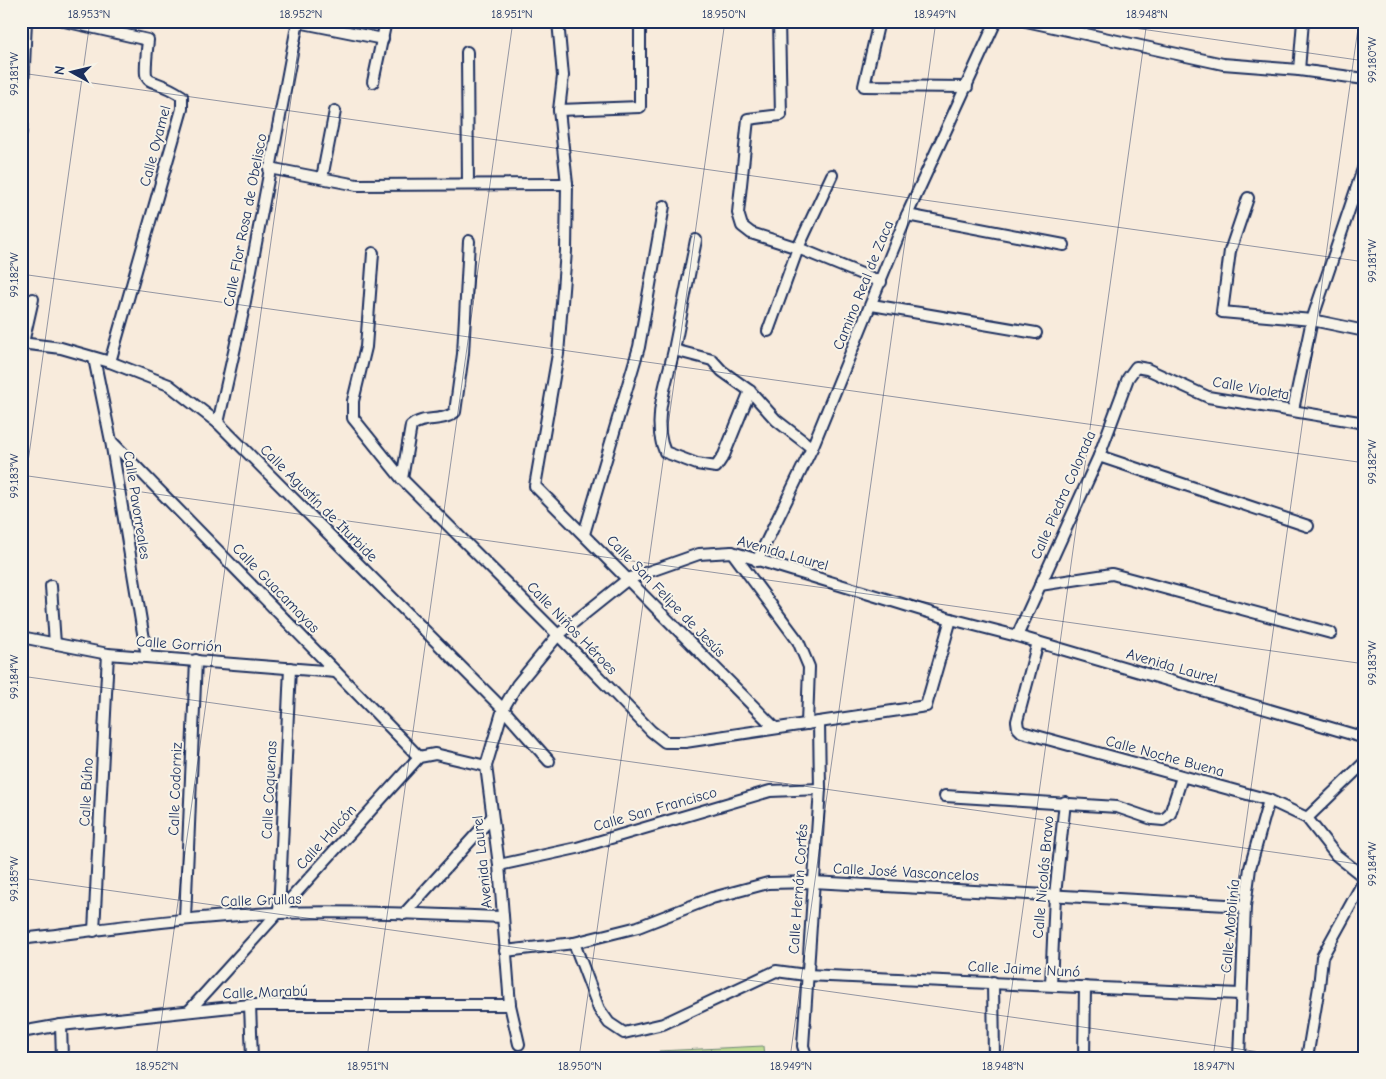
<svg xmlns="http://www.w3.org/2000/svg" width="1386" height="1079" viewBox="0 0 1386 1079" font-family="'Comic Neue',sans-serif">
  <style>
    .green { fill: #c0dc93; stroke: #6e8678 }
    .lines { fill: none; stroke-linecap: round; stroke-linejoin: round }
    .street-casing { stroke: #1b2f5e; stroke-width: 14 }
    .street { stroke: #f7f3e8; stroke-width: 10 }
    .ticks { fill: none; stroke: #1b2f5e; stroke-width: 1; stroke-opacity: 0.45 }
    .labels { text-anchor: middle; dominant-baseline: central; stroke-width: 4; stroke-linejoin: round; paint-order: stroke }
    .street-label { font-size: 15px; fill: #1b2f5e; stroke: #f7f3e8 }
    .neatline { fill: none; stroke: #1b2f5e; stroke-width: 2 }
    .ticks-label { font-size: 12px; text-anchor: middle; fill: #1b2f5e }
  </style>
  <rect width="100%" height="100%" fill="#f8ebdc"/>
  <filter id="ink" filterUnits="userSpaceOnUse"><feTurbulence type="fractalNoise" baseFrequency=".02" numOctaves="2"/><feDisplacementMap in="SourceGraphic" scale="10" xChannelSelector="R" yChannelSelector="G"/><feConvolveMatrix kernelMatrix="1 2 1 2 8 2 1 2 1" color-interpolation-filters="sRGB"/></filter>
  <g filter="url(#ink)">
    <path class="green" d="M763,1046L764,1058H660L659,1051Z"/>
    <g class="lines">
      <defs>
        <g id="street">
          <path d="M64,21L148,40C142,96 145,71 182,96V109L110,362"/>
          <path d="M558,21L563,76L559,110L567,184L566,251L558,354L535,486L775,728"/>
          <path d="M779,21L781,115L748,119L738,213L742,226L751,233L798,248L881,282"/>
          <path d="M879,21L864,86L967,87"/>
          <path d="M1026,21L1223,64L1299,70L1365,79"/>
          <path d="M298,22L383,39"/>
          <path d="M467,52L468,184"/>
          <path d="M1299,70L1303,21"/>
          <path d="M373,82L386,21"/>
          <path d="M559,110L640,107V21"/>
          <path d="M21,132L26,21"/>
          <path d="M269,168L357,185L567,184"/>
          <path d="M322,178L335,111"/>
          <path d="M1248,198L1230,251L1222,312L1312,320L1365,331"/>
          <path d="M907,215L1064,245"/>
          <path d="M696,240L674,350L712,360L722,371L750,391L776,420L812,448"/>
          <path d="M373,253L366,347L353,401V418L402,479L558,635L651,731L665,742H685L926,706L951,619"/>
          <path d="M872,305L1036,333"/>
          <path d="M768,331L798,248L832,175"/>
          <path d="M21,343L61,348L110,362L169,385L218,423L503,709L549,761"/>
          <path d="M23,343L33,299"/>
          <path d="M674,350C667,381 651,422 665,452L697,464L716,467L724,455L750,391"/>
          <path d="M94,358L111,441L147,657"/>
          <path d="M1293,410L1312,320L1365,163"/>
          <path d="M218,423L243,312L298,21"/>
          <path d="M111,441L419,757"/>
          <path d="M1099,456L1308,526"/>
          <path d="M402,479L411,426C424,415 442,423 455,412L463,354L469,241"/>
          <path d="M584,534L639,347L664,206"/>
          <path d="M732,552L798,641L809,667L807,724"/>
          <path d="M757,561L812,448L907,215L996,21"/>
          <path d="M1040,585L1112,574L1331,633"/>
          <path d="M51,586L55,644"/>
          <path d="M1017,636L1099,456L1128,378L1136,367L1147,369L1208,397L1365,423"/>
          <path d="M21,637L108,654L336,672"/>
          <path d="M1038,642L1017,721L1018,728L1022,732L1269,800L1307,818L1336,855L1365,878"/>
          <path d="M945,796L1117,807L1152,819L1163,820L1170,814L1182,777"/>
          <path d="M1307,818L1365,762"/>
          <path d="M499,865L577,848L770,791L820,789"/>
          <path d="M279,913L290,668"/>
          <path d="M404,914L492,817"/>
          <path d="M185,919L196,660"/>
          <path d="M94,931L108,654"/>
          <path d="M21,939C107,929 192,916 278,913C353,911 428,914 503,917"/>
          <path d="M574,943L599,1009L609,1023L624,1033L663,1024L776,971L806,975L1240,994"/>
          <path d="M505,951L574,943L638,927L712,898L768,883L813,882L1245,906"/>
          <path d="M993,982L994,1058"/>
          <path d="M1051,985L1055,895L1065,802"/>
          <path d="M250,1005L252,1058"/>
          <path d="M189,1011L419,757L435,754L486,766"/>
          <path d="M61,1025L62,1058"/>
          <path d="M21,1032L61,1025L250,1005H510"/>
          <path d="M519,1044L510,1005L499,865L486,766L503,709L517,685L558,635L628,579L699,554L732,552L951,619L1017,636L1365,738"/>
          <path d="M807,1058L803,1046L820,789L819,722"/>
          <path d="M1084,1058L1085,987"/>
          <path d="M1239,1058L1245,906L1250,868L1269,800"/>
          <path d="M1307,1058L1319,987L1322,957L1365,879"/>
        </g>
      </defs>
      <use href="#street" class="street-casing"/>
      <use href="#street" class="street"/>
    </g>
  </g>
  <path class="ticks" d="M1085,21L1365,61M21,73L1365,262M21,274L1365,463M21,475L1365,664M21,512L90,21M21,676L1365,865M21,878L1303,1058M156,1058L302,21M367,1058L513,21M579,1058L725,21M790,1058L936,21M1002,1058L1147,21M1213,1058L1359,21"/>
  <g class="labels">
    <g class="street-label">
      <text transform="translate(155 146) rotate(-75)">Calle Oyamel</text>
      <text transform="translate(245 220) rotate(-79)">Calle Flor Rosa de Obelisco</text>
      <text transform="translate(863 285) rotate(-68)">Camino Real de Zaca</text>
      <text transform="translate(1251 388) rotate(10)">Calle Violeta</text>
      <text transform="translate(1063 495) rotate(-66)">Calle Piedra Colorada</text>
      <text transform="translate(319 503) rotate(45)">Calle Agustín de Iturbide</text>
      <text transform="translate(137 505) rotate(81)">Calle Pavorreales</text>
      <text transform="translate(783 553) rotate(16)">Avenida Laurel</text>
      <text transform="translate(276 588) rotate(46)">Calle Guacamayas</text>
      <text transform="translate(666 596) rotate(46)">Calle San Felipe de Jesús</text>
      <text transform="translate(572 628) rotate(46)">Calle Niños Héroes</text>
      <text transform="translate(179 644) rotate(4)">Calle Gorrión</text>
      <text transform="translate(1172 666) rotate(16)">Avenida Laurel</text>
      <text transform="translate(1165 756) rotate(15)">Calle Noche Buena</text>
      <text transform="translate(175 789) rotate(-88)">Calle Codorniz</text>
      <text transform="translate(269 790) rotate(-87)">Calle Coquenas</text>
      <text transform="translate(86 792) rotate(-87)">Calle Búho</text>
      <text transform="translate(655 809) rotate(-16)">Calle San Francisco</text>
      <text transform="translate(326 837) rotate(-48)">Calle Halcón</text>
      <text transform="translate(482 862) rotate(-96)">Avenida Laurel</text>
      <text transform="translate(906 872) rotate(3)">Calle José Vasconcelos</text>
      <text transform="translate(1043 877) rotate(-85)">Calle Nicolás Bravo</text>
      <text transform="translate(798 889) rotate(-86)">Calle Hernán Cortés</text>
      <text transform="translate(261 900) rotate(-2)">Calle Grullas</text>
      <text transform="translate(1230 926) rotate(-85)">Calle Motolinía</text>
      <text transform="translate(1024 969) rotate(3)">Calle Jaime Nunó</text>
      <text transform="translate(265 992) rotate(-2)">Calle Marabú</text>
    </g>
  </g>
  <rect width="1386" height="1079" fill="none" stroke="#f7f3e8" stroke-width="55"/>
  <g transform="translate(72 72) rotate(278)" stroke="#f7f3e8" stroke-width="4" paint-order="stroke">
  <path d="M0-4L9 19L0 12L-9 19Z" fill="#1b2f5e"/>
  <text y="-8" font-size="14" font-weight="bold" text-anchor="middle" fill="#1b2f5e">N</text>
  </g>
  <rect x="28" y="28" width="1330" height="1024" class="neatline"/>
  <g class="ticks-label">
    <text x="89" y="18">18.953°N</text>
    <text x="301" y="18">18.952°N</text>
    <text x="512" y="18">18.951°N</text>
    <text x="724" y="18">18.950°N</text>
    <text x="935" y="18">18.949°N</text>
    <text x="1147" y="18">18.948°N</text>
    <text transform="translate(1372 60) rotate(-90)" y="4">99.180°W</text>
    <text transform="translate(14 74) rotate(-90)" y="4">99.181°W</text>
    <text transform="translate(1372 261) rotate(-90)" y="4">99.181°W</text>
    <text transform="translate(14 275) rotate(-90)" y="4">99.182°W</text>
    <text transform="translate(1372 462) rotate(-90)" y="4">99.182°W</text>
    <text transform="translate(14 476) rotate(-90)" y="4">99.183°W</text>
    <text transform="translate(1372 663) rotate(-90)" y="4">99.183°W</text>
    <text transform="translate(14 677) rotate(-90)" y="4">99.184°W</text>
    <text transform="translate(1372 864) rotate(-90)" y="4">99.184°W</text>
    <text transform="translate(14 879) rotate(-90)" y="4">99.185°W</text>
    <text x="157" y="1070">18.952°N</text>
    <text x="368" y="1070">18.951°N</text>
    <text x="580" y="1070">18.950°N</text>
    <text x="791" y="1070">18.949°N</text>
    <text x="1003" y="1070">18.948°N</text>
    <text x="1214" y="1070">18.947°N</text>
  </g>
</svg>
